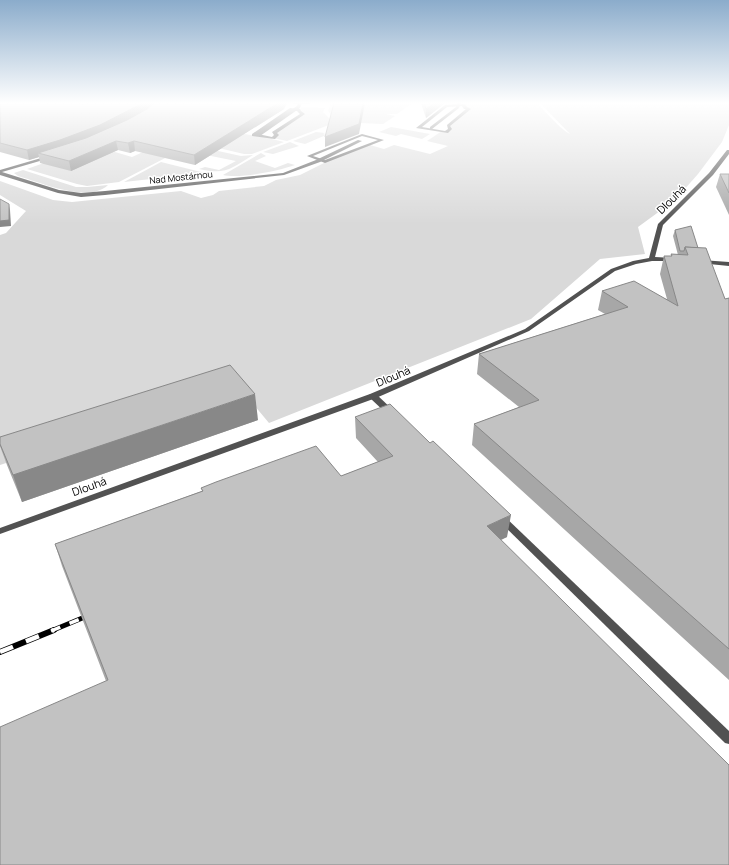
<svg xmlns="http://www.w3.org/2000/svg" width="729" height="865" viewBox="0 0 729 865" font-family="Manrope,sans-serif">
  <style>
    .green { fill: #d9d9d9 }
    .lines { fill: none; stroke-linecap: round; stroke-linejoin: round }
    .service { fill: #525252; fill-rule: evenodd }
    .minor { fill: #525252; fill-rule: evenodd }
    .rail-far1-casing { stroke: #000; stroke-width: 5 }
    .rail-casing { stroke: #000; stroke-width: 6 }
    .rail-far1 { stroke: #fff; stroke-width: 3.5; stroke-dasharray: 10; stroke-linecap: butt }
    .rail { stroke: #fff; stroke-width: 4.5; stroke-dasharray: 14; stroke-linecap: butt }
    .wall { fill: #a7a7a7 }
    .shaded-wall { fill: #888 }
    .building { fill: #c2c2c2; stroke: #888 }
    .labels { text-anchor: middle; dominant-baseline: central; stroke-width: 3; stroke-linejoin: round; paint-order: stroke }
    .far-street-label { font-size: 9px; fill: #000; stroke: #fff }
    .street-label { font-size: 11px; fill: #000; stroke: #fff }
  </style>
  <rect width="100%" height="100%" fill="#fff"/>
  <g class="green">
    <path d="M331,103H411V104L397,114H386L395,116L383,124L338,122L328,111Z"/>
    <path d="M464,103H537C545,111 561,130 570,134L540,103H729V125L722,142L698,174L675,200L638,227L645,254L600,259L531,319L269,423L239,387L0,465V235L6,233L26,211L0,195V181L53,200L72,202L181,191L201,198L213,195L219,191L264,186L276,180L300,175L328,161L370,145L384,149L394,145L430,154L448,146L427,141L442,131L446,132L450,129L448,126L468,110L465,108Z"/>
    <path d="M302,107L325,108L323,112L334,123L287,141L273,138L277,135L274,133L303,115L299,110Z"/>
    <path d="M391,127L430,134L422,139L401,134L396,136L379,132Z"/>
    <path d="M127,131L241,156L253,155C230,169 226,175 199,169L205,167L219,170L236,161L201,154L169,156L119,182L87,186L77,184L27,169L58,158L115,152L132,157L154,147Z"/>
    <path d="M223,131L272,138V139L284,142L252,154H244L193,142Z"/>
    <path d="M316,132L325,133L323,134L326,135L305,144L293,141Z"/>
    <path d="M290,142L299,146L273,154L263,152Z"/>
    <path d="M261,153L266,156L255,161L275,168L288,163L295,165C278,171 240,179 223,175Z"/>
    <path d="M161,162L205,173L124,182Z"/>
    <path d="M23,170L76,187H87L108,185C88,204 40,182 18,176L14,173Z"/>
  </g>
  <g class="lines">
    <g class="service">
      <path d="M292,103H311L309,104H294Z"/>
      <path d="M456,104H465L467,107L471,109L450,126L452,129L448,133L416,128L445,105ZM462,106L464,109H466L447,125L448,129L445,131L422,127L447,107Z"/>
      <path d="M290,108L300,109L301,111L305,114L277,133L279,135L275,139L252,136V134ZM292,110L297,111L300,114L272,132L274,135L272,137L258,134Z"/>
      <path d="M362,134L384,140L325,163L307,156ZM362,136L378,140L325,160L313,156Z"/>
      <path d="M370,394H376L394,411L395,413L394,415H388L370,398L369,396Z"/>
      <path d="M501,515L504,516L729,731V744L725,743L498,520L496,518L498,516Z"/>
    </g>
    <g class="minor">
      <path d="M298,103H302L300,108L260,136H256V134L297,106Z"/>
      <path d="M457,103H461L459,108L432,129H430V127L456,107Z"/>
      <path d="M358,140L362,141L320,162L284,175L105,195L81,197L58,193L0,175V170L48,156H50V158L2,172L59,190L81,193L105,191L283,173L316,160Z"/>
      <path d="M727,150H729V154L713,175L663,225L655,257L674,258L677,260L676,261H652L636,264L615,271L529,331L376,398L0,534V528L370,394L525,329L611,269L633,261L649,258L658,224L709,173Z"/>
      <path d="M701,260L729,262V266L699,263L698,262Z"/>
    </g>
    <defs>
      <path id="rail-far1" d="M51,631L92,614"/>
      <path id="rail" d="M0,652L54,630"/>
    </defs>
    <use href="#rail-far1" class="rail-far1-casing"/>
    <use href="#rail" class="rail-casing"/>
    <use href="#rail-far1" class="rail-far1"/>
    <use href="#rail" class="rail"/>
  </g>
  <g class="wall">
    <path d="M0,103L82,105L284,109L195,165L135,151L130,153L118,150L71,171L40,163L39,157L29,160L0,152Z"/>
    <path d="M421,103H445L426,118Z"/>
    <path d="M720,174H729V215L716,187Z"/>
    <path d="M675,230L698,248L725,299L729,298V680L472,445L474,424L519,407L477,374L479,354L605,314L598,310L602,291L667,299L660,274L664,256H671V254L678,255L673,236Z"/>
    <path d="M355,417L507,537L106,681L62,566L55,544L202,491L201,488L341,476L378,462L356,438Z"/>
    <path d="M258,420L22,502L7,465L0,446V437Z"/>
  </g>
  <g class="shaded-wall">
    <path d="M143,103H158L102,134L38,153L39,157L29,160L27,150Z"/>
    <path d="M278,103H287L284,109L195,165L194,155Z"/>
    <path d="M363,103H365L359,134L325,147V137Z"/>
    <path d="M434,103H445L426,118V109Z"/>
    <path d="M116,141L118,150L71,171L69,161Z"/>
    <path d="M134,141L135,151L130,153L128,143Z"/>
    <path d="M9,204L10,210L11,226L0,227V221Z"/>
    <path d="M255,394L258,420L22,502L13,475Z"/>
    <path d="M511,515L507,537L485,548L487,526Z"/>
  </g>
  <g class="building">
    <path d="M0,103H82V105L85,103H143L100,125L60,140L27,150L0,143Z"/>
    <path d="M154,103H278L194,155L134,141L128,143L116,141L69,161L38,153L86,138L127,120L147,109Z"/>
    <path d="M334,103H363L359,124L325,137Z"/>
    <path d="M424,103H434L426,109Z"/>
    <path d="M720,174H729V193Z"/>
    <path d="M0,199L9,204V220L0,221Z"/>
    <path d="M691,226L698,248L685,247L684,251H680L675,230Z"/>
    <path d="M685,247L706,248L725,299L729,298V649L474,424L539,400L479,354L628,307L602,291L634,281L678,306L664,256H672L671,254L688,255Z"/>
    <path d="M230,365L255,394L13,475L0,444V437Z"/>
    <path d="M390,404L430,443L433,441L511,515L487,526L729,765V865H0V727L108,680L55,544L203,491L201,488L216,482L316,446L341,476L393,456L355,417Z"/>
  </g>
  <linearGradient id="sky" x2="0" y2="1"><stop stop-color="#8baccb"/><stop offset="0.46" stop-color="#fff"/><stop offset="1" stop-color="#fff" stop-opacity="0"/></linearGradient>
  <rect width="729" height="224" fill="url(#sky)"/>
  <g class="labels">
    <g class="far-street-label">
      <text transform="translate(181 177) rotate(-6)">Nad Mostárnou</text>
    </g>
    <g class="street-label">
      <text transform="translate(671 199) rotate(-45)">Dlouhá</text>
      <text transform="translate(393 376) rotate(-23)">Dlouhá</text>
      <text transform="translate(89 486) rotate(-20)">Dlouhá</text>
    </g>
  </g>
</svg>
